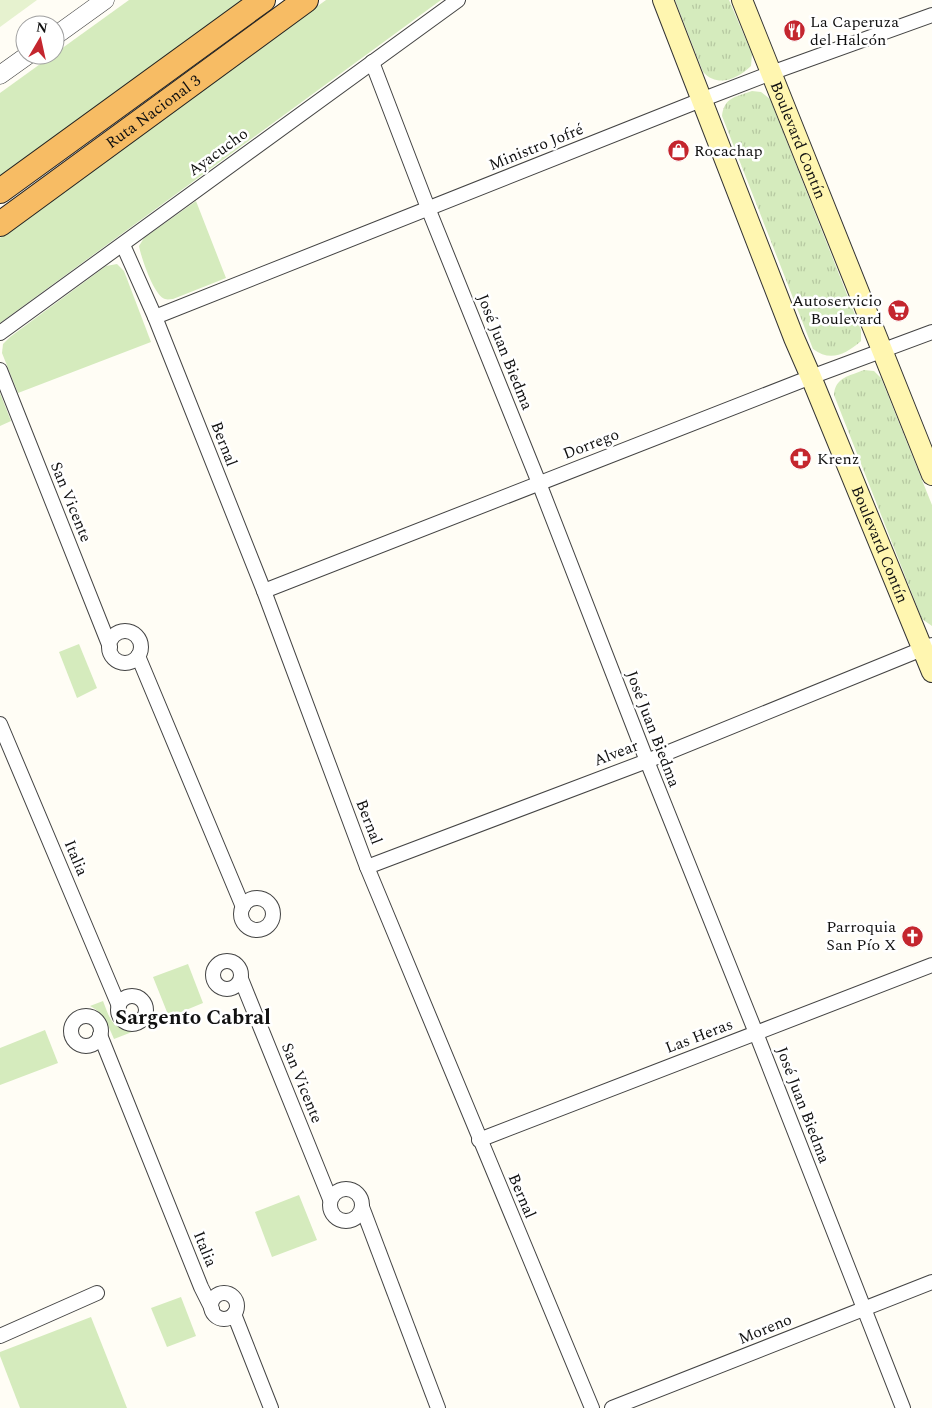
<svg xmlns="http://www.w3.org/2000/svg" width="932" height="1408" viewBox="0 0 932 1408" font-family="Spectral,serif">
  <style>
    .grass { fill: #d5ebbd }
    .park { fill: url(#park-tufts) }
    .pitch { fill: #e6f2cf }
    .lines { fill: none; stroke-linecap: round; stroke-linejoin: round }
    .minor-casing { stroke: #444; stroke-width: 16 }
    .tertiary-casing { stroke: #444; stroke-width: 19 }
    .secondary-casing { stroke: #333; stroke-width: 22 }
    .trunk-casing { stroke: #222; stroke-width: 26 }
    .minor { stroke: #fff; stroke-width: 14 }
    .tertiary { stroke: #fff; stroke-width: 18 }
    .secondary { stroke: #fff6b0; stroke-width: 20 }
    .trunk { stroke: #f7bc64; stroke-width: 24 }
    .labels { text-anchor: middle; dominant-baseline: central; stroke-width: 5; stroke-linejoin: round; paint-order: stroke }
    .poi-label { font-size: 16px; fill: #111; stroke: #fff; text-anchor: start }
    .street-label { font-size: 16px; fill: #111; stroke: #fff }
    .district-label { font-size: 21px; font-weight: bold; fill: #111; stroke: #fff }
  </style>
  <defs>
    <pattern id="park-tufts" width="24" height="20" patternUnits="userSpaceOnUse" patternTransform="scale(1.25)"><rect width="24" height="20" fill="#d5ebbd"/><path d="M3 7l-1-3M5 7V3M7 7l1-3M15 17l-1-3M17 17v-4M19 17l1-3" fill="none" stroke="#b6c8a1"/></pattern>
  </defs>
  <rect width="100%" height="100%" fill="#fffdf5"/>
  <g class="grass">
    <path d="M129,0H247L0,179V93Z"/>
    <path d="M326,0H441L0,323V238Z"/>
    <path d="M196,201L226,278L173,299C170,299 168,300 165,299C154,296 141,257 139,246L144,238Z"/>
    <path d="M117,264L124,271L151,342L18,393L2,353L3,344L10,337L106,266Z"/>
    <path d="M0,393L11,421L0,426Z"/>
    <path d="M79,644L97,688L77,698L59,652Z"/>
    <path d="M188,964L203,1003L169,1017L153,977Z"/>
    <path d="M103,1001C110,1019 111,1027 132,1032L114,1039C108,1025 104,1013 90,1006Z"/>
    <path d="M45,1030L58,1063L0,1085V1048Z"/>
    <path d="M299,1195L317,1240L272,1257L255,1212Z"/>
    <path d="M181,1297L196,1336L167,1347L151,1308Z"/>
    <path d="M91,1317L127,1408H20L0,1356V1352Z"/>
  </g>
  <g class="park">
    <path d="M675,0H729L752,54L751,66C737,79 718,88 703,72Z"/>
    <path d="M752,91L761,92L770,99L861,330V341C845,355 830,362 813,349L722,116C724,97 736,97 752,91Z"/>
    <path d="M864,370L874,371L881,378L932,505V626L922,619L834,395C835,377 850,376 864,370Z"/>
  </g>
  <path class="pitch" d="M0,0H37L0,27Z"/>
  <g class="lines">
    <defs>
      <g id="minor">
        <path d="M372,62L428,208L539,483L647,761L756,1033L903,1408"/>
        <path d="M123,245L155,317L264,591L367,867L592,1408"/>
        <path d="M155,317L701,100L771,73L932,15"/>
        <path d="M0,333L458,0"/>
        <path d="M0,370L110,647"/>
        <path d="M264,591L811,377L932,332"/>
        <circle cx="125" cy="647" r="16"/>
        <path d="M138,656L243,907"/>
        <path d="M0,724L119,1006"/>
        <path d="M367,867L647,761L932,645"/>
        <circle cx="257" cy="914" r="16"/>
        <circle cx="227" cy="975" r="14"/>
        <path d="M241,979L330,1199"/>
        <circle cx="132" cy="1010" r="14"/>
        <circle cx="86" cy="1031" r="15"/>
        <path d="M100,1035L201,1287L212,1309"/>
        <path d="M479,1140L932,965"/>
        <circle cx="346" cy="1205" r="16"/>
        <path d="M362,1207L438,1408"/>
        <circle cx="224" cy="1306" r="13"/>
        <path d="M234,1314L271,1408"/>
        <path d="M0,1336L97,1293"/>
        <path d="M612,1408L932,1282"/>
      </g>
      <g id="tertiary">
        <path d="M55,36L105,0"/>
        <path d="M0,75L28,55"/>
      </g>
      <g id="secondary">
        <path id="s1" d="M663,0L794,338L811,377L932,672"/>
        <path id="s2" d="M742,0L932,475"/>
      </g>
      <g id="trunk">
        <path d="M0,191L263,0"/>
        <path id="s3" d="M0,224L306,0"/>
      </g>
    </defs>
    <use href="#minor" class="minor-casing"/>
    <use href="#tertiary" class="tertiary-casing"/>
    <use href="#secondary" class="secondary-casing"/>
    <use href="#trunk" class="trunk-casing"/>
    <use href="#minor" class="minor"/>
    <use href="#tertiary" class="tertiary"/>
    <use href="#secondary" class="secondary"/>
    <use href="#trunk" class="trunk"/>
  </g>
  <defs>
    <symbol id="restaurant-disc" viewBox="-11 -11 22 22"><circle r="9.5" fill="#c4262e" stroke="#fff"/><path d="M-5-6h1v4h1v-4h1v4h1v-4h1v5L-1.5 .5V6h-2V.5L-5-1ZM5-6V6H3V1.5H1.5Q1.5-4 5-6Z" fill="#fff"/></symbol>
    <symbol id="shop-disc" viewBox="-11 -11 22 22"><circle r="9.5" fill="#c4262e" stroke="#fff"/><path d="M-5-2.5h2.3a2.7 3.5 0 0 1 5.4 0H5L5.5 6h-11ZM-1.5-2.5h3a1.5 2.3 0 0 0-3 0Z" fill="#fff"/></symbol>
    <symbol id="supermarket-disc" viewBox="-11 -11 22 22"><circle r="9.5" fill="#c4262e" stroke="#fff"/><path d="M-6-5.5h2.5l.6 2H6L4.5 2H-2.5L-4.4-4H-6ZM-1.5 3.2a1.3 1.3 0 1 0 .1 0ZM3 3.2a1.3 1.3 0 1 0 .1 0Z" fill="#fff"/></symbol>
    <symbol id="pharmacy-disc" viewBox="-11 -11 22 22"><circle r="9.5" fill="#c4262e" stroke="#fff"/><path d="M-2-6h4v4h4v4h-4v4h-4v-4h-4v-4h4Z" fill="#fff"/></symbol>
    <symbol id="church-disc" viewBox="-11 -11 22 22"><circle r="9.5" fill="#c4262e" stroke="#fff"/><path d="M-1.2-6h2.4v3.5h3.3v2.4h-3.3V6h-2.4V-.1h-3.3v-2.4h3.3Z" fill="#fff"/></symbol>
  </defs>
  <g fill-rule="evenodd">
    <use href="#restaurant-disc" x="782" y="18" width="25" height="25"/>
    <use href="#shop-disc" x="666" y="138" width="25" height="25"/>
    <use href="#supermarket-disc" x="886" y="298" width="25" height="25"/>
    <use href="#pharmacy-disc" x="788" y="446" width="25" height="25"/>
    <use href="#church-disc" x="900" y="924" width="25" height="25"/>
  </g>
  <g class="labels">
    <g class="poi-label">
      <text x="810" y="22">La Caperuza<tspan x="810" dy="18">del Halcón</tspan></text>
      <text x="694" y="151">Rocachap</text>
      <text x="882" y="301" text-anchor="end">Autoservicio<tspan x="882" dy="18">Boulevard</tspan></text>
      <text x="817" y="459">Krenz</text>
      <text x="896" y="927" text-anchor="end">Parroquia<tspan x="896" dy="18">San Pío X</tspan></text>
    </g>
    <g class="street-label">
      <text stroke="none"><textPath href="#s3" startOffset="190">Ruta Nacional 3</textPath></text>
      <text stroke="none"><textPath href="#s2" startOffset="151">Boulevard Contín</textPath></text>
      <text transform="translate(536 147) rotate(-22)">Ministro Jofré</text>
      <text transform="translate(218 152) rotate(-36)">Ayacucho</text>
      <text transform="translate(505 352) rotate(68)">José Juan Biedma</text>
      <text transform="translate(224 444) rotate(69)">Bernal</text>
      <text transform="translate(591 444) rotate(-21)">Dorrego</text>
      <text transform="translate(71 502) rotate(68)">San Vicente</text>
      <text stroke="none"><textPath href="#s1" startOffset="586">Boulevard Contín</textPath></text>
      <text transform="translate(653 729) rotate(69)">José Juan Biedma</text>
      <text transform="translate(616 753) rotate(-21)">Alvear</text>
      <text transform="translate(369 822) rotate(69)">Bernal</text>
      <text transform="translate(76 858) rotate(67)">Italia</text>
      <text transform="translate(699 1036) rotate(-21)">Las Heras</text>
      <text transform="translate(302 1083) rotate(68)">San Vicente</text>
      <text transform="translate(803 1105) rotate(69)">José Juan Biedma</text>
      <text transform="translate(522 1196) rotate(67)">Bernal</text>
      <text transform="translate(205 1249) rotate(68)">Italia</text>
      <text transform="translate(765 1329) rotate(-22)">Moreno</text>
    </g>
    <g class="district-label">
      <text x="193" y="1018">Sargento Cabral</text>
    </g>
  </g>
  <g transform="translate(40 40) rotate(9)"><circle r="24" fill="#ffffff" stroke="#a0a0a0"/>
  <path d="M0-4L9 19L0 12L-9 19Z" fill="#c4262e"/>
  <text y="-8" font-size="14" font-weight="bold" text-anchor="middle" fill="#111111">N</text>
  </g>
</svg>
